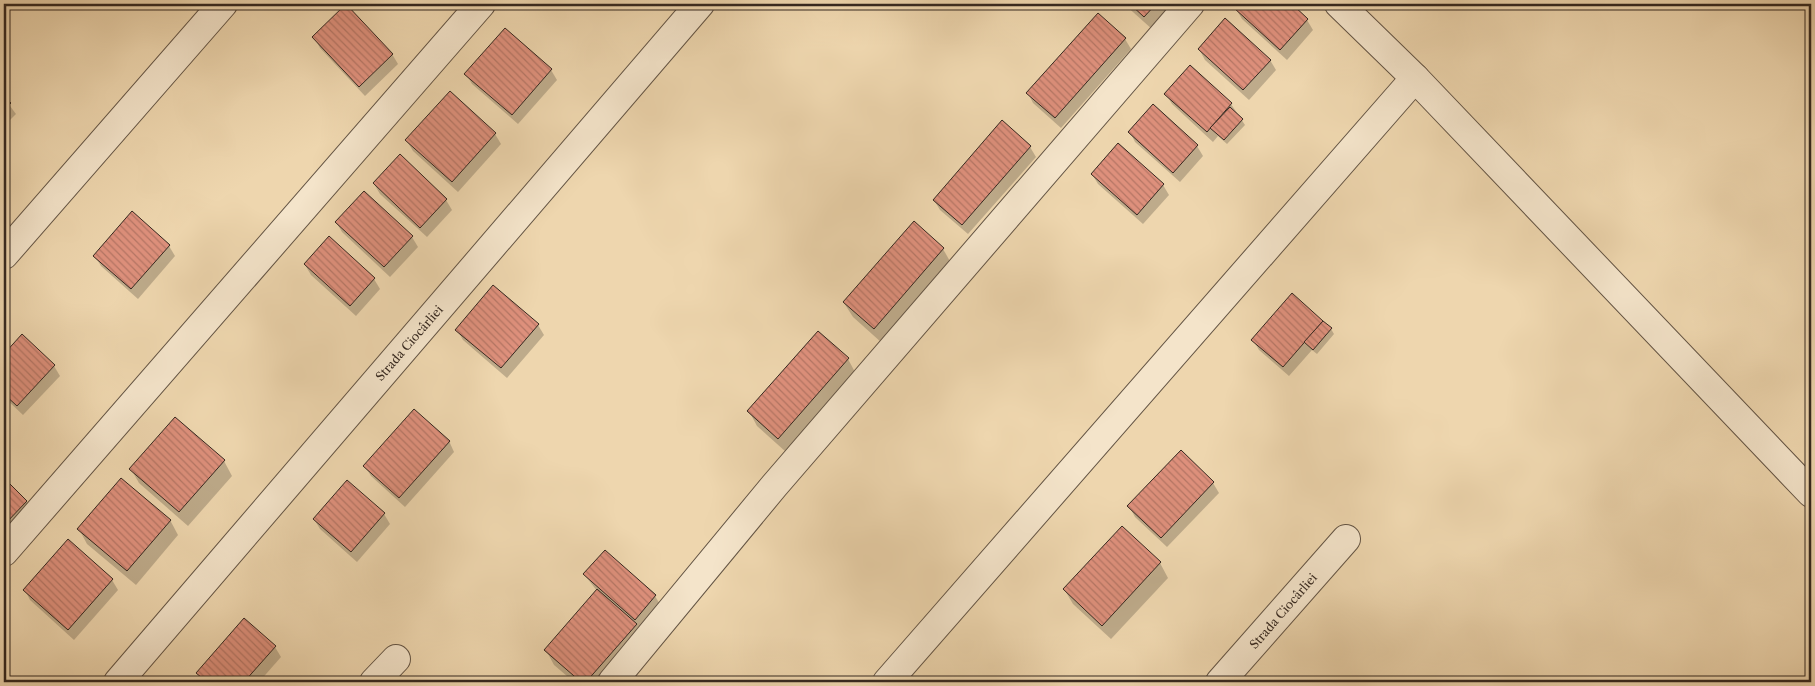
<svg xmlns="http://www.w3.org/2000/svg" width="1815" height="686" viewBox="0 0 1815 686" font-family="'Libre Caslon Text',serif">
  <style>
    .shadow { fill: #0003 }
    .building { fill: url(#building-back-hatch); stroke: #352820 }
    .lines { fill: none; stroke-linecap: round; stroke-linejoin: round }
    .minor-casing { stroke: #635444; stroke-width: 30 }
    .minor { stroke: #f4e4ca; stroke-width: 28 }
    .labels { text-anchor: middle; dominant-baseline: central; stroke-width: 4; stroke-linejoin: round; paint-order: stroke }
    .street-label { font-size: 12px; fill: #352820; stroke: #f4e4ca }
  </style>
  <defs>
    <pattern id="building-back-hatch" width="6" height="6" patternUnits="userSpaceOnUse" patternTransform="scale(1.25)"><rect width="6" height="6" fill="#de907c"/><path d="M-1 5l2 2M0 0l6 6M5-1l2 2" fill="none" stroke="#b57665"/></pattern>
  </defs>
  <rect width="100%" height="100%" fill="#eed6ae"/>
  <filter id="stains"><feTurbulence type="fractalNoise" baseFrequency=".004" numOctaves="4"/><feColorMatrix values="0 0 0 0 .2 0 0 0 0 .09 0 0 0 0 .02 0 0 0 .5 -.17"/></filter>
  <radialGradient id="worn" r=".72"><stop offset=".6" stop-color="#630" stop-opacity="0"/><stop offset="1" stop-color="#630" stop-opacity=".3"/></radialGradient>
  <g class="shadow">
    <path d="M1124,4H1177L1153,30Z"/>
    <path d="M1240,4H1290L1307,20L1313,30L1287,60L1242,19L1236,9Z"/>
    <path d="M314,37L392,54L398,64L365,96L320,48Z"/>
    <path d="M1125,39L1131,49L1061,128L1033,103L1028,93Z"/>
    <path d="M1199,49L1270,60L1276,70L1249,100L1205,60Z"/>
    <path d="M1190,67L1231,104L1245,125L1227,144L1218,136L1213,142L1172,104L1166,94Z"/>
    <path d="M551,70L557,80L518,124L472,84L466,74Z"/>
    <path d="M450,93L495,134L501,144L458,192L413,151L407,141Z"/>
    <path d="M4,98L16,114L4,126Z"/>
    <path d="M1130,132L1197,146L1203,156L1180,182L1135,142Z"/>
    <path d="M1118,145L1163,185L1169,195L1143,224L1098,184L1092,174Z"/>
    <path d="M1030,147L1036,157L968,234L940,210L934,200Z"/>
    <path d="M374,184L446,200L452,210L427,237L380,194Z"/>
    <path d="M132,213L169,246L175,256L138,299L101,266L95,256Z"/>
    <path d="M336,222L412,237L418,247L390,277L342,232Z"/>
    <path d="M329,238L374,279L380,289L356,316L311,275L305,265Z"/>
    <path d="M943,249L951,263L882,343L853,317L844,303Z"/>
    <path d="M538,325L544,335L507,378L463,340L457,330Z"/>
    <path d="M1331,329L1334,334L1317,354L1312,350L1289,376L1259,350L1253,340Z"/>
    <path d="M22,336L54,366L60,376L23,415L4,397V356Z"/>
    <path d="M848,359L856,374L786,452L757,426L749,411Z"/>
    <path d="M449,441L454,452L405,507L371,476L365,466Z"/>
    <path d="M224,461L232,476L188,526L139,483L131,469Z"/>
    <path d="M4,480L26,501L32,512L4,541Z"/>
    <path d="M347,482L384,514L390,524L357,562L320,529L314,519Z"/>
    <path d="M1213,483L1219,493L1167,547L1135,517L1129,506Z"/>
    <path d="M170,520L178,535L136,585L87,544L79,529Z"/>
    <path d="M1160,563L1168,578L1111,639L1073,604L1064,589Z"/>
    <path d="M584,574L655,596L661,606L607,682H574L554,665L546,650L597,591Z"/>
    <path d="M112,580L118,590L74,640L30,600L25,590Z"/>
    <path d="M245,620L275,647L281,657L259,682H203L198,673Z"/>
  </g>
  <g class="building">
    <path d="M346,4L393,54L359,87L312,37Z"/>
    <path d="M1130,4H1156L1144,17Z"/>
    <path d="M1238,4H1292L1308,19L1280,50L1234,8Z"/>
    <path d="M1098,13L1126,38L1055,118L1026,93Z"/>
    <path d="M1225,18L1271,60L1243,90L1198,49Z"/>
    <path d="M505,28L552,69L512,115L464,74Z"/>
    <path d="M1190,65L1232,103L1207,132L1164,94Z"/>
    <path d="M450,91L496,133L452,182L405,140Z"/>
    <path d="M4,96L11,103L4,110Z"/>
    <path d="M1153,104L1198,145L1173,173L1128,132Z"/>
    <path d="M1230,107L1243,119L1224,140L1210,128Z"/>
    <path d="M1002,120L1031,146L962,225L933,200Z"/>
    <path d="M1118,143L1164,184L1137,215L1091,174Z"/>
    <path d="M400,154L447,199L420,228L373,183Z"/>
    <path d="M364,191L413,236L384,267L335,222Z"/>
    <path d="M132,211L170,245L131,289L93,256Z"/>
    <path d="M914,221L944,248L874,329L843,302Z"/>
    <path d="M329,236L375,278L350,306L304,264Z"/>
    <path d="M493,285L539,324L501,368L455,330Z"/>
    <path d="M1292,293L1323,321L1283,367L1251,340Z"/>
    <path d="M1323,321L1332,328L1313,350L1304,342Z"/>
    <path d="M818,331L849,358L778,439L747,411Z"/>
    <path d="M22,334L55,365L17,406L4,394V354Z"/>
    <path d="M414,409L450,441L399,498L363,466Z"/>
    <path d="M175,417L225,460L179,512L129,469Z"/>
    <path d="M1181,450L1214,482L1161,538L1127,506Z"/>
    <path d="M4,478L27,501L4,525Z"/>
    <path d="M121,478L171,520L127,571L77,529Z"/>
    <path d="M347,480L385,513L351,552L313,519Z"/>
    <path d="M1122,526L1161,562L1102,626L1063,589Z"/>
    <path d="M68,539L113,579L68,630L23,590Z"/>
    <path d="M605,550L656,595L635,620L583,574Z"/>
    <path d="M597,589L637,624L586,682H581L544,650Z"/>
    <path d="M244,618L276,646L244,682H207L196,673Z"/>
  </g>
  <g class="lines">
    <defs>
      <g id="minor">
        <path d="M1339,4L1415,78L1811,493"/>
        <path d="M4,255L223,4"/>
        <path d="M4,552L481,4"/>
        <path d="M118,682L700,4"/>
        <path d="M374,682L396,659"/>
        <path d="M612,682L774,486L1190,4"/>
        <path d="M887,682L1415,78"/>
        <path d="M1220,682L1346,539"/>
      </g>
    </defs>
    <use href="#minor" class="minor-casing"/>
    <use href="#minor" class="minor"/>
  </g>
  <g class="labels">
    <g class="street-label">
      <text transform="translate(409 343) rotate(-49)">Strada Ciocârliei</text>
      <text transform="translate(1283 611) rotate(-49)">Strada Ciocârliei</text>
    </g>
  </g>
  <rect width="1815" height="686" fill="none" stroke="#eed6ae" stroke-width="20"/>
  <rect x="5" y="5" width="1805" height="676" fill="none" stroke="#352820" stroke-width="2.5"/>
  <rect x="10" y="10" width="1795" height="666" fill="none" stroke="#352820"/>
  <rect width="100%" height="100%" filter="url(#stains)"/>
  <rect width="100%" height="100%" fill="url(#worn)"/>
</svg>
